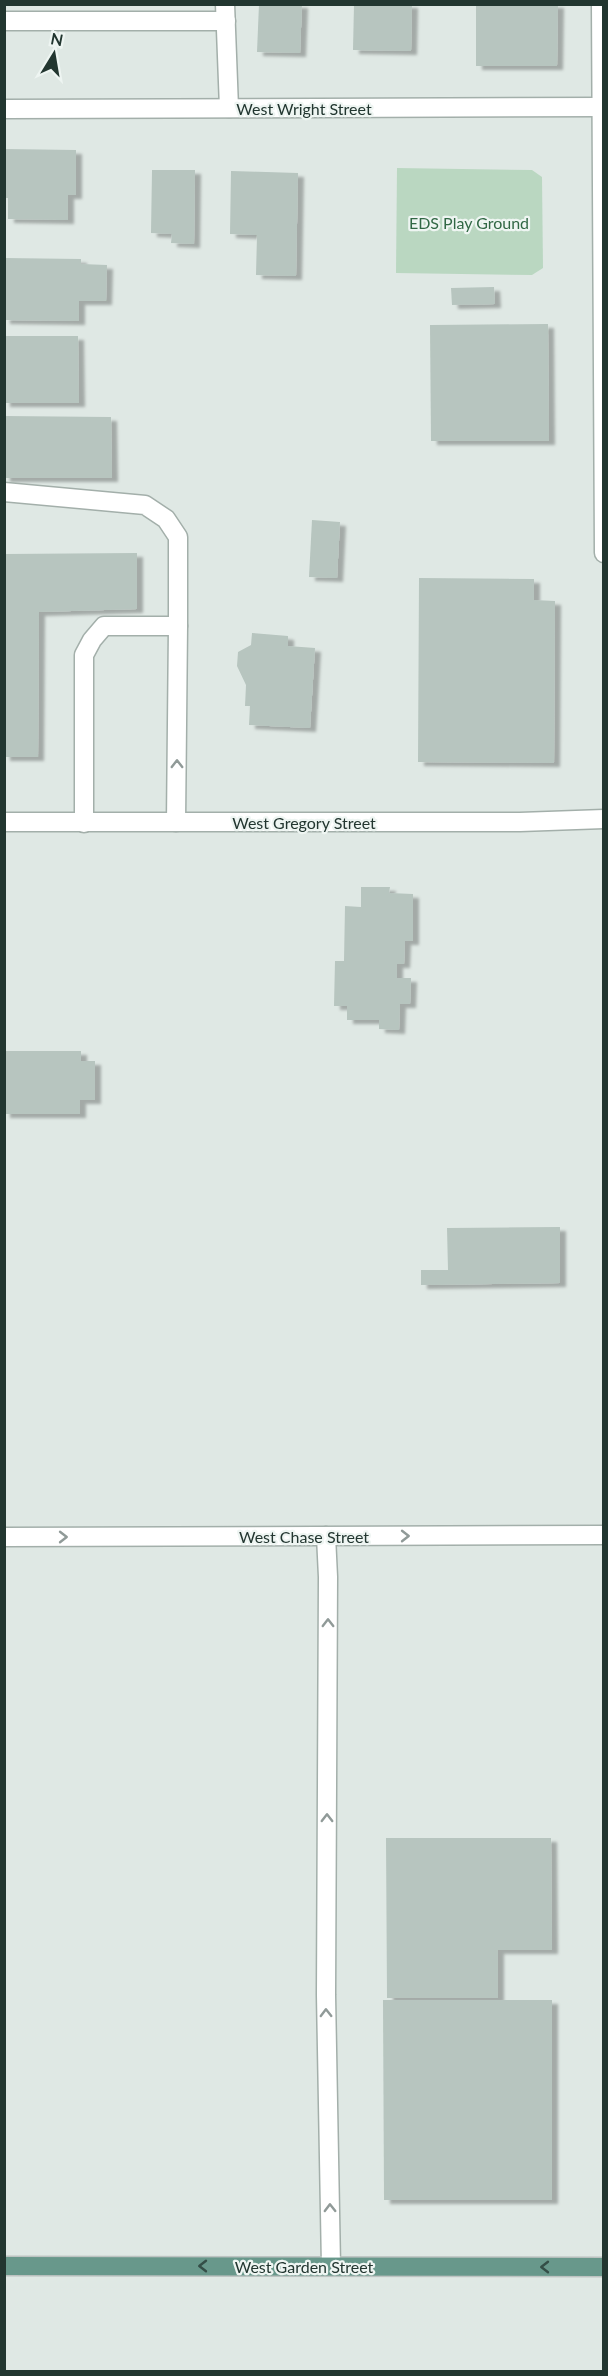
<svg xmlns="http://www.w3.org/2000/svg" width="608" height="2376" viewBox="0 0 608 2376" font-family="Lato,sans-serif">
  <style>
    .green { fill: #bad7c1 }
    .building { fill: #b7c5bf; filter: url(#shadow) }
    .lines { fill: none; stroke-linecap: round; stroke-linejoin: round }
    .minor-casing { stroke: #a3afaa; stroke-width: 21 }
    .major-casing { stroke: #bdc3c1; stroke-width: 21 }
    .minor { stroke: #fff; stroke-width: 18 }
    .major { stroke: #68988b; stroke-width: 18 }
    .oneway { stroke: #909a98 }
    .oneway2 { stroke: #344e47 }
    .labels { text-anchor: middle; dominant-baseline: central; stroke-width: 4.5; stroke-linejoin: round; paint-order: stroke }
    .street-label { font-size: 16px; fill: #223630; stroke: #eef5f2 }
    .park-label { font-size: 16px; fill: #316845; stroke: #eef5f2 }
  </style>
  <defs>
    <filter id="shadow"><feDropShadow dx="6" dy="4" stdDeviation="1.5" flood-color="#0004"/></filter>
  </defs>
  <rect width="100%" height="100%" fill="#dfe8e4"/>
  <path class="green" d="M397,168L532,170L542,177L543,268L532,275L396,273Z"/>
  <g class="building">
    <path d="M259,4H302L300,53L257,52Z"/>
    <path d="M354,4H412L411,51L353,50Z"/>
    <path d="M476,4H558L557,66H476Z"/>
    <path d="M4,149L76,150V195H68V220L8,219V198H4Z"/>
    <path d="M152,170H195L194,244L171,243L172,234L151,233Z"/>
    <path d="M231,171L298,173L296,276L256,275L257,235L230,234Z"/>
    <path d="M4,258L81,259V264L107,265L106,301H79V321L4,320Z"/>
    <path d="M494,287L495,304L452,305L451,288Z"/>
    <path d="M548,324L549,441H431L430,325Z"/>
    <path d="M4,336H78L79,403H4Z"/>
    <path d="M4,416L111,417L112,478H4Z"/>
    <path d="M312,520L340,522L337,578L309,577Z"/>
    <path d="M137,553V609L39,612L38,757H4V554Z"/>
    <path d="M419,578L534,579V600L555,601L554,763L418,762Z"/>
    <path d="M252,633L288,636V646L315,648L310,728L249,725L250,706H245L246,685L237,666L238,652L251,645Z"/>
    <path d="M361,887H390L389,893L413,894V941H405L404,964H397V978H411L410,1004H400L399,1030L379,1029V1020H347V1006H334L335,961H344L345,906L361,907Z"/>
    <path d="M4,1051H81V1061H95V1100H80V1114H4Z"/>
    <path d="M560,1227V1283L421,1285V1270H448L447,1228Z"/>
    <path d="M386,1838H551L552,1950H498V1998H387Z"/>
    <path d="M383,2000H552V2200H384Z"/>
  </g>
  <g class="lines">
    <defs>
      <g id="minor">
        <path d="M225,4L229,108"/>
        <path d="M601,4L604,553"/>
        <path d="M4,21H226"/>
        <path d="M4,109L604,107"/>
        <path d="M4,492L145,505L166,519L178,537V626"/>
        <path d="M4,822H520L604,819"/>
        <path d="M84,823V655L92,640L104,626H178L176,822"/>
        <path d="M326,1536L328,1577L326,1995L331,2266"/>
        <path d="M4,1537L604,1535"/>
      </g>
      <path id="major" d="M4,2266L604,2267"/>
    </defs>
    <use href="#minor" class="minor-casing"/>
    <use href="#major" class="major-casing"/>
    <use href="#minor" class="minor"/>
    <use href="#major" class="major"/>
  </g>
  <defs><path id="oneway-chevron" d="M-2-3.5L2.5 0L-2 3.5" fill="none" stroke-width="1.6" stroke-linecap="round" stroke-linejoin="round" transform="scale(1.5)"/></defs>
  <g class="oneway">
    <use href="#oneway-chevron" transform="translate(177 764) rotate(-90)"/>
    <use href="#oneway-chevron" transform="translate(405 1536)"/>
    <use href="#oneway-chevron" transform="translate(63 1537)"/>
    <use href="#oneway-chevron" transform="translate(328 1623) rotate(-90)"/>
    <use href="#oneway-chevron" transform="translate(327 1818) rotate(-90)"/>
    <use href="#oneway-chevron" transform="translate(326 2013) rotate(-91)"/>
    <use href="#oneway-chevron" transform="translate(330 2208) rotate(-91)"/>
  </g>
  <g class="oneway2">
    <use href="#oneway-chevron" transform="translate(203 2266) rotate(-180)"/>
    <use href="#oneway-chevron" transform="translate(545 2267) rotate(-180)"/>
  </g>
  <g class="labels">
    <g class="street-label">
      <text x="304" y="108">West Wright Street</text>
      <text x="304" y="822">West Gregory Street</text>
      <text x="304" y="1536">West Chase Street</text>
      <text x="304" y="2266">West Garden Street</text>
    </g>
    <g class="park-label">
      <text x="469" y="222">EDS Play Ground</text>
    </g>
  </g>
  <rect width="608" height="2376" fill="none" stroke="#223630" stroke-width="12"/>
  <g transform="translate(54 54) rotate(11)" stroke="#eef5f2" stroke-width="4.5" paint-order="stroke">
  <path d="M0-4.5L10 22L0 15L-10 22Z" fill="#223630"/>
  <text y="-9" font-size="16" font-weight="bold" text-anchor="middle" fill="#223630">N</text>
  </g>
</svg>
